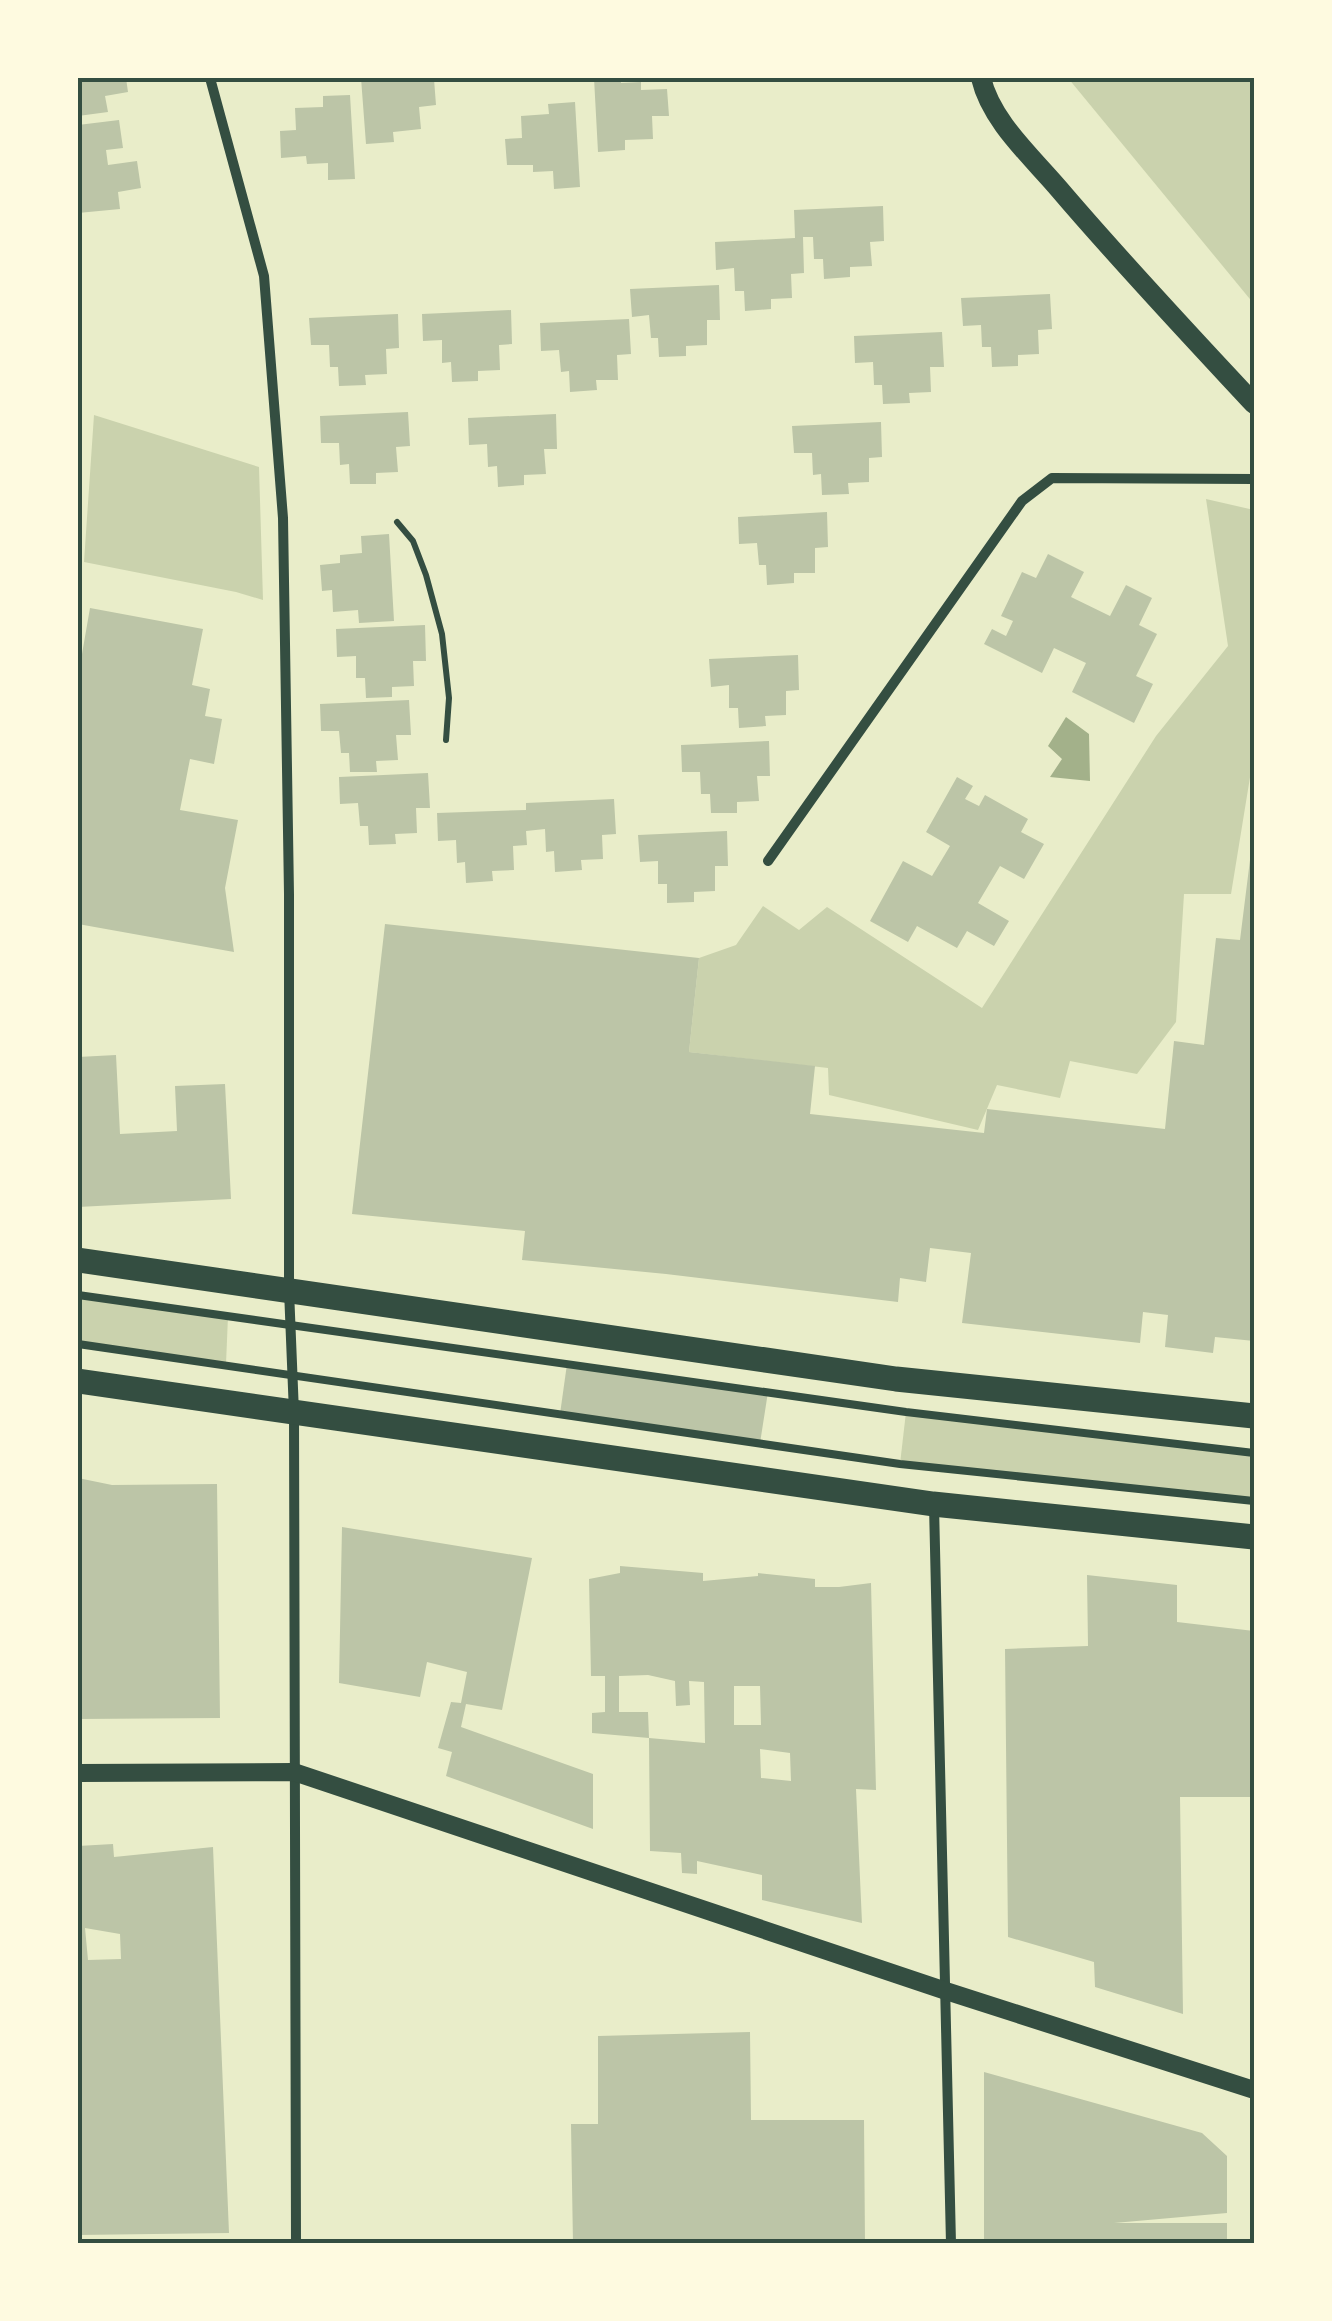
<svg xmlns="http://www.w3.org/2000/svg" width="1332" height="2321" viewBox="0 0 1332 2321" font-family="'Nunito Sans',sans-serif">
  <style>
    .green { fill: #cad2ad }
    .water { fill: #a3b18a }
    .building { fill: #bcc5a7; fill-rule: evenodd }
    .lines { fill: none; stroke-linecap: round; stroke-linejoin: round }
    .path { stroke: #344e41; stroke-width: 6 }
    .service { stroke: #344e41; stroke-width: 8 }
    .minor { stroke: #344e41; stroke-width: 10 }
    .tertiary { stroke: #344e41; stroke-width: 18 }
    .secondary { stroke: #344e41; stroke-width: 20 }
    .primary { stroke: #344e41; stroke-width: 25 }
    .neatline { fill: none; stroke: #344e41; stroke-width: 4 }
  </style>
  <rect width="100%" height="100%" fill="#e9edc9"/>
  <g class="green">
    <path d="M1068,78H1254V304Z"/>
    <path d="M94,415L259,467L263,600L236,592L84,562Z"/>
    <path d="M1206,499L1254,510V764L1252,765L1231,894H1184L1176,1022L1137,1074L1070,1061L1060,1098L997,1085L978,1130L829,1095L828,1068L689,1052L699,958L736,945L763,906L799,930L827,907L982,1008L1156,736L1228,646Z"/>
    <path d="M78,1295L228,1316L226,1364L78,1344Z"/>
    <path d="M906,1412L1254,1453V1501L900,1464Z"/>
  </g>
  <path class="water" d="M1066,717L1089,734L1090,781L1050,777L1062,759L1048,746Z"/>
  <g class="building">
    <path d="M78,78H126L128,92L105,96L108,112L78,116Z"/>
    <path d="M361,78H408V81L434,79L436,105L419,107L421,129L393,132L394,142L366,144Z"/>
    <path d="M594,78H620L621,83L641,82V90L667,89L669,116H652L653,139L625,140V150L598,152Z"/>
    <path d="M350,95L355,179L328,180V163L307,164L306,156L281,158L280,131L296,130L295,108L323,107V96Z"/>
    <path d="M575,102L580,187L554,189L553,171L533,172V165H507L505,139L522,138L521,116L549,114L548,104Z"/>
    <path d="M119,120L123,148L106,150L108,165L137,161L141,188L118,192L120,209L78,213V125Z"/>
    <path d="M883,206L884,241L870,242L872,266L850,267V277L824,279L823,259H814L813,237H803L804,273L791,274L792,298L771,299V309L745,311L744,291H735L734,268L716,270L715,242L795,238L794,210Z"/>
    <path d="M719,285L720,320H707V345L686,346V356L659,357L658,338H651L649,315L632,317L630,289Z"/>
    <path d="M1050,294L1052,329L1038,330L1039,354L1018,355V366L992,367L991,347H982L981,325L963,326L961,298Z"/>
    <path d="M511,310L512,344L499,345L500,370L478,371V381L452,382L451,362L442,363V340L423,341L422,314Z"/>
    <path d="M398,314L399,348L386,349L387,374L365,375L366,385L339,386L338,367H330L329,345H311L309,318Z"/>
    <path d="M629,319L631,354L617,355L618,380H596L597,390L570,392L569,371L561,372L559,350L541,351L540,323Z"/>
    <path d="M942,332L944,367H930L931,392L909,393L910,403L883,404L882,385H874L873,362L855,363L854,336Z"/>
    <path d="M408,412L410,446L396,447L398,472L376,473V484H350L349,464L340,465L339,443H321L320,416Z"/>
    <path d="M556,414L557,449H544L546,474L524,475V485L498,487L497,466L488,467L487,444L469,445L468,418Z"/>
    <path d="M881,422L882,457L869,458V482L848,483L849,494L822,495L821,474L813,475L812,453H794L792,426Z"/>
    <path d="M827,512L828,547L815,548V573H794V583L767,585L766,565H759L757,543L739,544L738,517Z"/>
    <path d="M389,534L394,621L359,623L358,610L333,612L332,590L322,591L320,565L340,563V555L362,553L361,536Z"/>
    <path d="M1048,554L1084,572L1071,597L1110,616L1126,585L1152,598L1139,625L1157,634L1136,676L1153,684L1134,723L1072,692L1086,663L1054,648L1042,673L984,644L992,629L1006,636L1013,621L1001,616L1022,572L1036,578Z"/>
    <path d="M90,608L203,629L192,685L210,689L205,716L222,719L214,764L190,759L180,810L238,820L225,888L234,952L78,924V732L80,718L78,717V677Z"/>
    <path d="M425,625L426,661H413L414,686L392,687V697L366,698L365,678H356V656L337,657L336,629Z"/>
    <path d="M798,655L799,690L786,691V715L765,716L766,726L739,728L738,708H729V685L711,687L709,659Z"/>
    <path d="M409,700L411,735H396L398,760L376,761L377,772H350L349,753H341L339,731H321L320,704Z"/>
    <path d="M769,741L770,776H757L759,801L737,802V813H711L710,794H701L700,772H682L681,745Z"/>
    <path d="M428,773L430,808H416L417,833L395,834L396,844L369,845L368,826H360L358,803L340,804L339,777Z"/>
    <path d="M957,777L973,786L965,799L979,806L985,795L1028,819L1021,832L1044,844L1024,879L1000,866L978,903L1009,921L994,946L967,931L957,948L917,926L908,942L870,921L903,861L932,876L950,846L926,832Z"/>
    <path d="M614,799L616,834L602,835L603,859L581,860L582,870L555,872L554,851L546,852L545,829L526,831L527,845L513,846L514,870L492,871L493,881L466,883L465,862L457,863L456,840L438,841L437,813L526,810V803Z"/>
    <path d="M727,831L728,866H715V891L694,892V902L667,903V884H658V861L640,862L638,835Z"/>
    <path d="M1251,852H1254V1341L1215,1337L1213,1353L1165,1347L1168,1315L1143,1312L1140,1343L962,1323L971,1253L930,1248L926,1282L900,1278L898,1302L666,1274L522,1260L525,1231L352,1214L385,924L699,958L689,1052L815,1066L810,1114L984,1133L987,1109L1165,1129L1174,1041L1204,1045L1216,938L1240,940Z"/>
    <path d="M116,1055L120,1134L177,1131L175,1086L225,1084L231,1199L78,1207V1057Z"/>
    <path d="M567,1364L768,1392L760,1443L560,1414Z"/>
    <path d="M78,1478L112,1485L217,1484L220,1718L78,1719Z"/>
    <path d="M342,1527L532,1558L502,1710L466,1704L461,1727L593,1774V1829L446,1776L452,1752L438,1748L451,1702L461,1703L467,1672L427,1662L420,1697L339,1683Z"/>
    <path d="M620,1566L703,1573V1581L758,1576V1573L815,1579V1587H839L871,1583L876,1790L856,1789L862,1923L762,1900V1875L697,1861V1874L682,1873L681,1853L650,1851L649,1738L705,1743L704,1682L689,1681L690,1705L676,1706L675,1681L648,1675L619,1676V1712H648L649,1738L592,1733V1713L605,1712V1676H591L589,1579L620,1573ZM734,1686H760L761,1725H734ZM760,1749L790,1753L791,1781L761,1778Z"/>
    <path d="M1087,1575L1177,1585V1622L1254,1631V1797H1180L1183,2014L1095,1987L1094,1962L1008,1937L1005,1649L1088,1646Z"/>
    <path d="M113,1844L114,1857L213,1847L229,2233L78,2235V1846ZM85,1928L120,1934L121,1959L88,1960Z"/>
    <path d="M750,2032L751,2120H864L865,2244H573L571,2124H598V2036Z"/>
    <path d="M984,2072L1202,2133L1227,2156V2213L1114,2223H1227V2244H984Z"/>
  </g>
  <g class="lines">
    <path class="path" d="M397,522L413,541L426,575L442,634L449,698L446,740"/>
    <g class="service">
      <path d="M78,1295L906,1412L1254,1453"/>
      <path d="M78,1344L900,1464L1254,1501"/>
    </g>
    <g class="minor">
      <path d="M210,78L264,276L283,518L289,894V1290L294,1413L296,2244"/>
      <path d="M768,861L1022,501L1052,478L1254,479"/>
      <path d="M934,1505L951,2244"/>
    </g>
    <path class="tertiary" d="M78,1773L294,1772L946,1991L1254,2090"/>
    <path class="secondary" d="M981,78C991,121 1031,156 1059,189C1122,263 1188,333 1254,404"/>
    <g class="primary">
      <path d="M78,1260L896,1379L1254,1416"/>
      <path d="M78,1381L933,1504L1254,1537"/>
    </g>
  </g>
  <rect width="1332" height="2321" fill="none" stroke="#fefae0" stroke-width="160"/>
  <rect x="80" y="80" width="1172" height="2161" class="neatline"/>
</svg>
